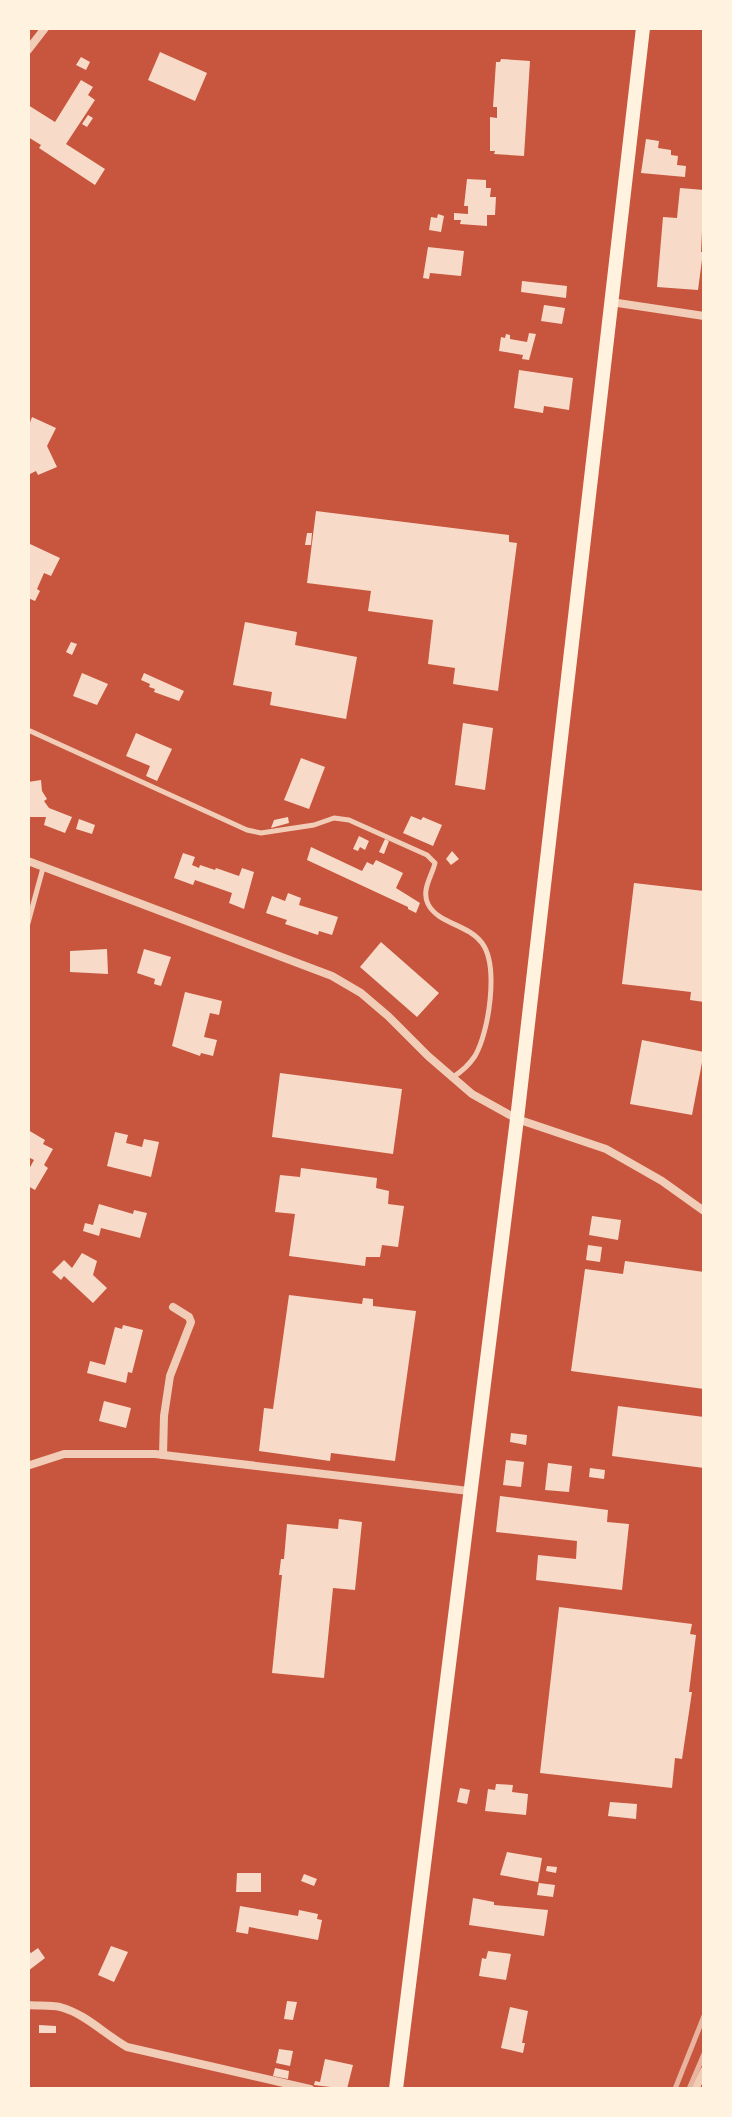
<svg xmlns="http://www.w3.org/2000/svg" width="732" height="2117" viewBox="0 0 732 2117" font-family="Montserrat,sans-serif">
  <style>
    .building { fill: #f7dbc8 }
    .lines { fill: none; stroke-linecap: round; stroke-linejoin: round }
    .service { stroke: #f1ccb7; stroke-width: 5 }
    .minor { stroke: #f1ccb7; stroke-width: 8 }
    .secondary { stroke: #fff3e0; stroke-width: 14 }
    .rail { stroke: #e9b49f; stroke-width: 5 }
  </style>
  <rect width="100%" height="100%" fill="#c8553d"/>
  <g class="building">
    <path d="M160,52L207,73L195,101L148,80Z"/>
    <path d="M81,57L90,62L86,70L76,65Z"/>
    <path d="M501,59L530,61L524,156L494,154L495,151H490V117L497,118V107H493L496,62H500Z"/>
    <path d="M81,80L93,87L88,95L95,100L66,144L105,169L95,185L39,148L41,145L28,137V105L55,122Z"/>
    <path d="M88,115L93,118L87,127L82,124Z"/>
    <path d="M646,139L659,141L658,148L671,150V155L678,156L677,165L686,166L685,177L641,173Z"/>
    <path d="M467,179L486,180V188H491L490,197H496L495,215H487V226L460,224L461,220H454V213L468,214V206H464Z"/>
    <path d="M680,188L704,190L701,252H703L698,290L657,287L663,217L677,218Z"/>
    <path d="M438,214L444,216L441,232L429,230L431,217L437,218Z"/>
    <path d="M428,247L464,251L461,276L430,273L429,279L423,278Z"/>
    <path d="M522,281L567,286L566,298L521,292Z"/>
    <path d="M544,305L565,308L562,324L541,321Z"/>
    <path d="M529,333L536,334L529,360L522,359L523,355L499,351L501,337L505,338L506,334L510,335V339L527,342Z"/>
    <path d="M519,370L573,378L569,410L544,406L543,413L514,408Z"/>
    <path d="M32,417L56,428L47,446L57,467L38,475L36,471L28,475V428Z"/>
    <path d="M316,511L509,535V542L517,543L498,691L453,684L455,668L428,664L433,620L368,611L371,591L307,583Z"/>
    <path d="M307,533H312L311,545H305Z"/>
    <path d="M30,544L60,558L51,576L44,573L37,589L40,591L35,601L28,598Z"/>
    <path d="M245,622L297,632L295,645L357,657L346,719L270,705L272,692L233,685Z"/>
    <path d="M71,642L77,644L72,655L66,652Z"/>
    <path d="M82,673L108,684L97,705L73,696Z"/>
    <path d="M144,673L184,691L179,701L154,692L155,689L149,687L150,684L141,680Z"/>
    <path d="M463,723L493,728L485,790L455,785Z"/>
    <path d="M136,733L172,749L157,781L146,776L150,766L126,756Z"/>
    <path d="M301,758L325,767L309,809L284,800Z"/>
    <path d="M41,780L42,791L47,799L44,801L49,808L72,817L65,833L44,825L46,817H28V782Z"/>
    <path d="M411,816L421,820L423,817L442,825L433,846L403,833Z"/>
    <path d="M288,817L289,823L271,828L274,820Z"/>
    <path d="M79,819L95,825L92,834L76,829Z"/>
    <path d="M359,836L369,841L365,850L360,847L358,851L353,849Z"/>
    <path d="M385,839L389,841L384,854L379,852Z"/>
    <path d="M311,847L362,871L367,862L373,865L376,860L403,873L396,888L420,903L416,913L408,909V907L307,860Z"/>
    <path d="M452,851L459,859L451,865L446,859Z"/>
    <path d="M183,853L195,857L192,865L199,868L200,865L215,870L216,868L239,876L242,868L254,872L244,909L229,903L232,893L195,880L193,885L174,878Z"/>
    <path d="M634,883L704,891V1002L690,1000L691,992L622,984Z"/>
    <path d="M288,893L301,898L299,905L338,917L332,935L319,931L318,935L285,924L287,920L266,913L272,896L285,901Z"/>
    <path d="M381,942L439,993L417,1017L360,967Z"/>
    <path d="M107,949L108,974L70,972V951Z"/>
    <path d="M144,949L171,957L161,986L154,984L155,979L137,973Z"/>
    <path d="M185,992L222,1001L219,1015L210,1013L204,1037L217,1040L213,1056L201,1053L200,1056L172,1046Z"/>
    <path d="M642,1040L704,1052L692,1115L630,1104Z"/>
    <path d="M280,1073L402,1089L393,1154L272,1137Z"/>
    <path d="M28,1130L45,1140L43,1144L53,1149L44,1165L48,1168L35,1190L28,1186V1171L34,1160L28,1157Z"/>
    <path d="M115,1132L128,1135L126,1143L142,1147L144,1139L159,1142L151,1177L107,1166Z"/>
    <path d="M301,1168L377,1178L376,1188L389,1191L388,1204L404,1206L398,1247L382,1245L380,1257H366L365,1266L289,1256L295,1214L275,1212L280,1175L300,1177Z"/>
    <path d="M99,1204L133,1214L134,1210L147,1213L140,1238L101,1228L99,1236L83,1231L85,1223L93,1225Z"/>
    <path d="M592,1216L621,1220L618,1240L589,1235Z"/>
    <path d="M588,1245L602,1247L600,1262L586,1260Z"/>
    <path d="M82,1253L97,1261L93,1275L107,1288L93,1303L64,1276L61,1280L52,1272L64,1260L72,1268Z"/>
    <path d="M625,1261L704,1272V1389L571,1371L585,1269L623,1274Z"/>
    <path d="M289,1295L362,1304L363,1298L373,1299V1306L416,1311L395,1461L331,1453L330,1461L259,1451L264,1408L273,1409Z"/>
    <path d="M123,1325L143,1330L132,1373L128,1372L126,1383L87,1373L90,1361L105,1365L115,1327L122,1329Z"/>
    <path d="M104,1401L131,1408L126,1428L99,1421Z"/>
    <path d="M618,1406L704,1417V1468L612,1456Z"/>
    <path d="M511,1433L527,1435L526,1445L510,1442Z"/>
    <path d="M506,1460L524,1462L521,1487L503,1485Z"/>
    <path d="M548,1463L572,1466L569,1492L545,1490Z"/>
    <path d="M590,1468L605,1470L604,1479L589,1477Z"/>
    <path d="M500,1496L608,1510L607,1522L629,1524L622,1590L536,1580L538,1555L576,1559L577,1541L496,1532Z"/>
    <path d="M339,1519L362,1522L355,1590L333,1588L324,1678L272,1673L282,1575H279L281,1559H284L287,1524L338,1529Z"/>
    <path d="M559,1607L692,1624L690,1634L696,1635L689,1692H692L682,1759L675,1758L672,1788L540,1773Z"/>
    <path d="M496,1784L513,1785L512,1792L528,1794L526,1815L485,1811L488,1789L495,1790Z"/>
    <path d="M460,1788L470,1790L467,1804L457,1802Z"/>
    <path d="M610,1802L637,1804L636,1819L608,1816Z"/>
    <path d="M507,1852L542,1858L538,1882L500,1875Z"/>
    <path d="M547,1866L557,1867L556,1873L546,1871Z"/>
    <path d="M237,1873H261V1892H236Z"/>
    <path d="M304,1874L317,1879L314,1886L301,1881Z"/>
    <path d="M539,1883L555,1885L553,1897L537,1895Z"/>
    <path d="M473,1898L494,1902V1905L548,1910L544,1936L469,1925Z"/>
    <path d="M240,1906L298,1916L299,1910L318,1914L317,1919L322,1920L318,1940L249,1927L248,1934L236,1932Z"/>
    <path d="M111,1946L128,1952L114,1982L98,1975Z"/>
    <path d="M38,1948L45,1958L28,1971V1950L31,1953Z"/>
    <path d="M488,1951L511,1954L506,1980L479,1976L482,1958L486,1959Z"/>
    <path d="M287,2001L297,2002L293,2020L284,2019Z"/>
    <path d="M510,2007L528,2011L522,2043H525L523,2053L501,2048Z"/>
    <path d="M39,2025L56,2026V2033H39Z"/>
    <path d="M279,2049L293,2051L290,2066L276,2063Z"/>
    <path d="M325,2059L353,2065L347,2089L314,2085L315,2081L320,2082Z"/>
    <path d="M275,2068L289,2071L288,2079L273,2076Z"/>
  </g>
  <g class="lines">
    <g class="service">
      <path d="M28,730L247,830L261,833L314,825L334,818L349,820L427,855L435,863C432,876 421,890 428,904C438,924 468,924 482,943C499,966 489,1032 475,1056C469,1065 461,1072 453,1077"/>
      <path d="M28,923L43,868"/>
    </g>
    <g class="minor">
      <path d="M28,50L45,28"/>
      <path d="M611,302L704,316"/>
      <path d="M28,861L332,976L361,993L388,1016L428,1056L472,1094L517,1119L606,1149L662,1181L704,1211"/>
      <path d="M163,1455L164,1416L170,1376L191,1322L189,1317L173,1307"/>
      <path d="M30,1465L64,1454H155L469,1491"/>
      <path d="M28,2005C38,2006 51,2005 60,2007C86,2014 104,2034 127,2047L310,2089"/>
      <path d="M695,2089L704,2071"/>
    </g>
    <path class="secondary" d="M396,2089L517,1119L643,28"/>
    <g class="rail">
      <path d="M675,2089L704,2016"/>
      <path d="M689,2089L704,2054"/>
    </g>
  </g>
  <rect width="732" height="2117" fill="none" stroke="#fff3e0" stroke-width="60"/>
</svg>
